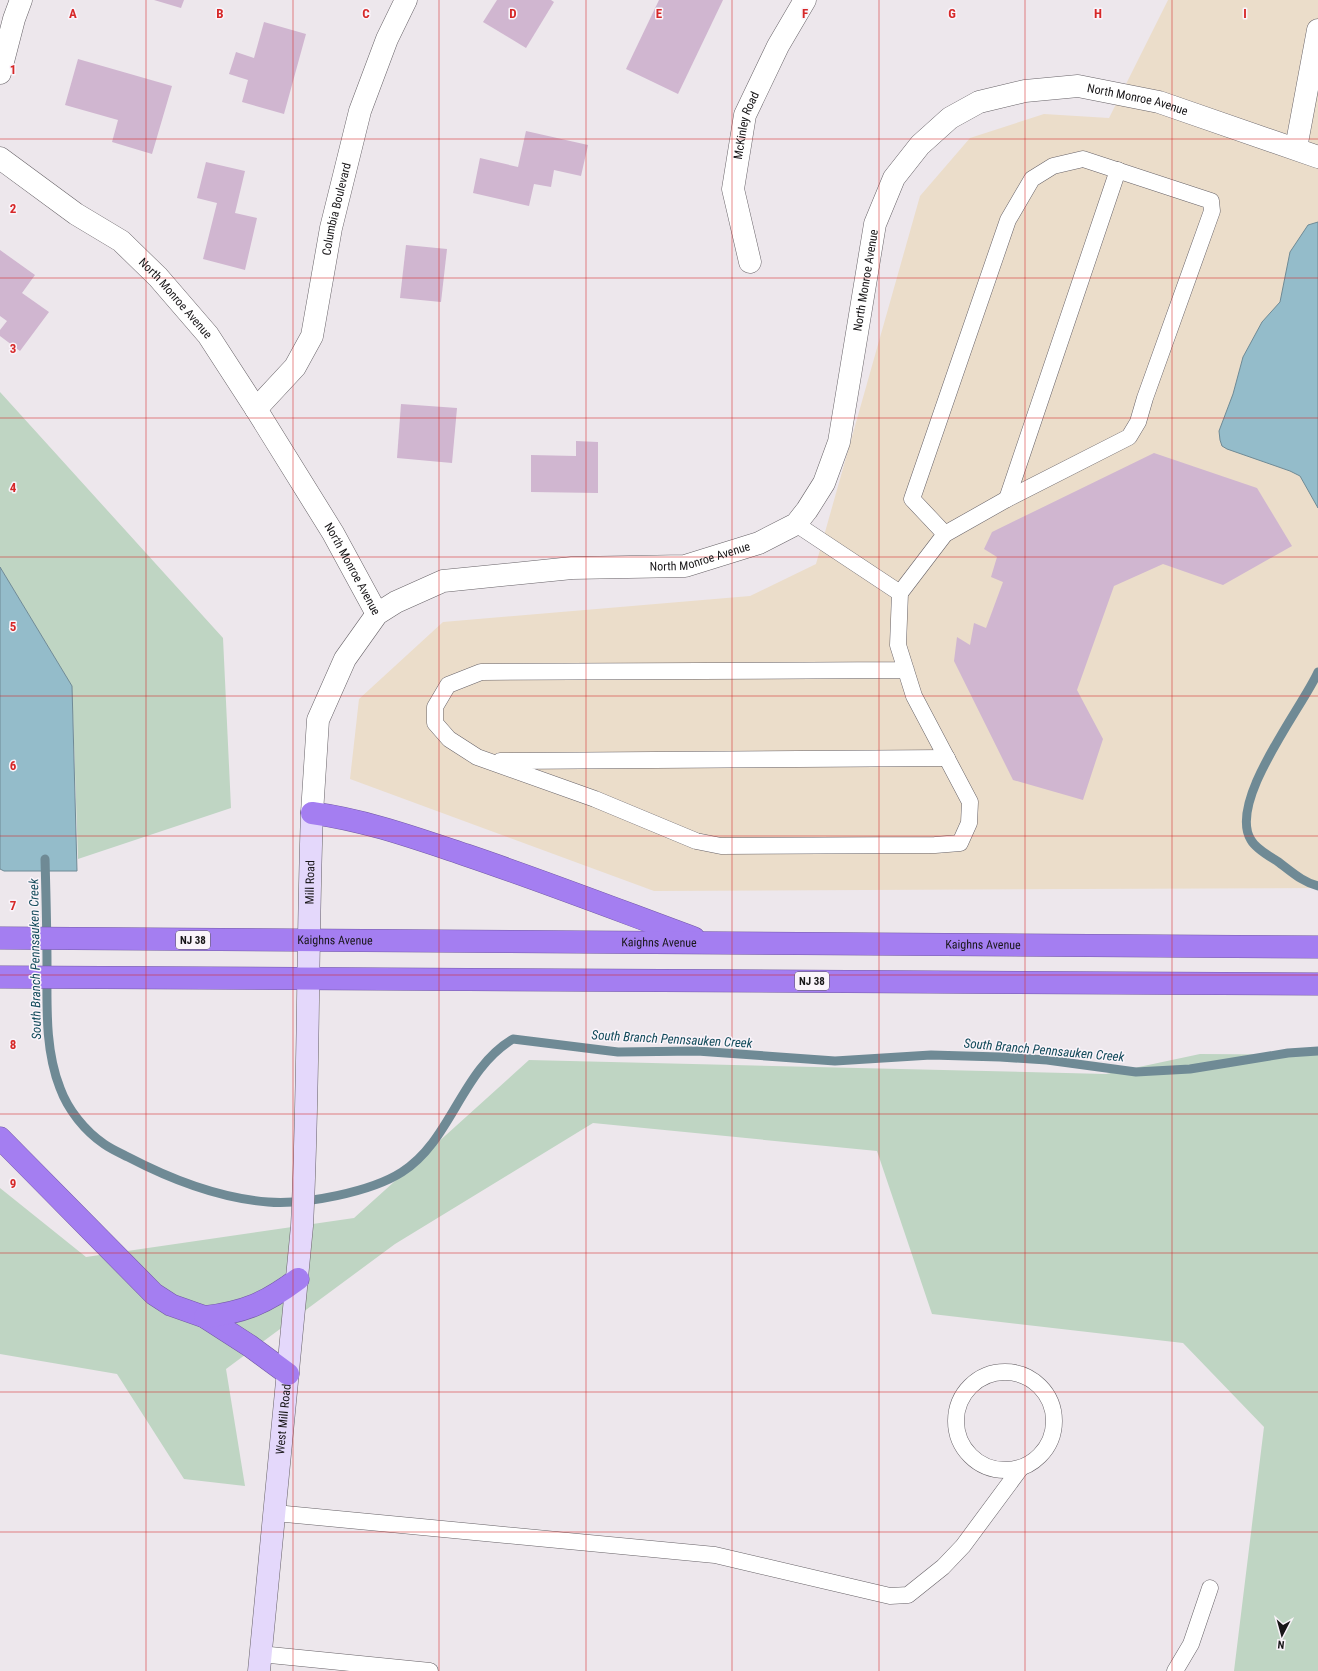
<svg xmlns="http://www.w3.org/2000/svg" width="1318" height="1671" viewBox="0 0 1318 1671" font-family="'Roboto Condensed',sans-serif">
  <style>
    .commercial { fill: #ebddca }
    .green { fill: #bfd5c3 }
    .water { fill: #94bcca; stroke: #6f8a95 }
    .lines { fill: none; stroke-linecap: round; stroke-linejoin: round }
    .stream { stroke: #6f8a95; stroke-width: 9 }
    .building { fill: #d0b6d0 }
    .lane-casing { stroke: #676267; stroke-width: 17 }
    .street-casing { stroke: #676267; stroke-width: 23 }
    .secondary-casing { stroke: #676267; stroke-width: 23 }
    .highway-casing { stroke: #735aa5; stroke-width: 23 }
    .lane { stroke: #fff; stroke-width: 16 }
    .street { stroke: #fff; stroke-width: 22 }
    .secondary { stroke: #e4d8fb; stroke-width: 22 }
    .highway { stroke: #a47ef1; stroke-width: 22 }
    .grid { fill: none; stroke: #d62828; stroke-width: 1; stroke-opacity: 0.55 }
    .labels { text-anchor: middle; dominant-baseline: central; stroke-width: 3; stroke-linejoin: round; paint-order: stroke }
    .shield { fill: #faf4fa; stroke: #5c595c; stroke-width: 1 }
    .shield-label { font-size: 11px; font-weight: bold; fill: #181618 }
    .street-label { font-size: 12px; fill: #181618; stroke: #faf4fa }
    .water-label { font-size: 13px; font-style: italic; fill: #134b5b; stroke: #faf4fa }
    .grid-label { font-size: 13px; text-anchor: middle; font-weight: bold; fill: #d62828; stroke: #faf4fa; stroke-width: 3; stroke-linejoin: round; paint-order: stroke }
  </style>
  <rect width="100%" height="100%" fill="#ede7ec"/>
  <path class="commercial" d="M1168,0H1318V888L654,891L350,779L359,699L443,622L750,596L816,564L920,196L970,138L1044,114L1109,118Z"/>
  <g class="green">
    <path d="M0,392L223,638L231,808L78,859L72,686L0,567Z"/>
    <path d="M1200,1054L1318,1055V1671H1234L1264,1427L1183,1343L932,1314L877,1151L593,1123L395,1244L226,1369L245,1486L184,1479L117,1374L0,1354V1188L86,1257L354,1218L529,1060L1106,1074Z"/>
  </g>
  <g class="water">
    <path d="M1318,222V508L1300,476L1290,471L1227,449L1222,446L1220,440L1219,431L1233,394L1243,357L1262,322L1280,302L1290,252L1308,225Z"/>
    <path d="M0,567L72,686L77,871H4L0,869Z"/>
  </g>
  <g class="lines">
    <g class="stream">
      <path d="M1318,672C1302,708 1227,802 1251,840C1256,849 1269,856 1277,861C1291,871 1302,882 1318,886"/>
      <path d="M45,859C46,895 47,930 47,966C47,1007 45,1050 60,1088C68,1110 85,1131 104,1144C111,1149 120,1153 128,1157C172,1180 218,1198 268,1202C304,1205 371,1192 402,1172C452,1140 461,1070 513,1039L618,1052L697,1051L835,1061L931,1055L1000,1057L1047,1060L1136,1072L1190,1069L1288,1053L1318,1051"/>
    </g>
  </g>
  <g class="building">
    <path d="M154,0H184L181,8Z"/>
    <path d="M497,0H551L554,2L526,48L483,22Z"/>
    <path d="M659,0H723L678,94L626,69Z"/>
    <path d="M264,22L306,34L284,114L242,102L248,80L229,74L236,52L254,58Z"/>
    <path d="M78,59L172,86L152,154L112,142L118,120L65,105Z"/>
    <path d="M526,131L588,145L581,176L554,170L551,187L534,184L529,206L473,193L480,158L518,167Z"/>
    <path d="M206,162L245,171L235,213L257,218L245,270L203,259L217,203L197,198Z"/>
    <path d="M406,245L447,249L441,302L400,298Z"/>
    <path d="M0,250L35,275L22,293L49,312L20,351L0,336V330L7,321L0,316Z"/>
    <path d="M401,404L457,408L452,463L397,458Z"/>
    <path d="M576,441L598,442V493L531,492V455L576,456Z"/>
    <path d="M1154,453L1257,488L1292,546L1223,585L1163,564L1114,586L1077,690L1103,739L1083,800L1013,780L954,661L957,637L970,645L974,623L986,628L1003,582L991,577L997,557L984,549L992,532Z"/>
  </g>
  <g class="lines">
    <defs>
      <g id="lane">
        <path d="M1007,499L1118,170"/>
        <path d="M796,524L900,593"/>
        <path d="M906,670L481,672L448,685L435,707V723L449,739L477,757L595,799L696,841L721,846L935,845L960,843L969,823L970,802L914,696L898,645L900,593L945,534L1007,499L1129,437L1138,422L1145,398L1212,211L1211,201L1083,159L1053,166L1032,179L1008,220L912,499L945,534"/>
        <path d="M500,761L947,758"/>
        <circle cx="1005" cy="1421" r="49"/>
        <path d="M275,1513L715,1555L890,1596L908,1595L943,1567L963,1546L1020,1469"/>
        <path d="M260,1654L430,1671"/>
        <path d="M1175,1671L1191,1644L1210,1588"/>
      </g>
      <g id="street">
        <path d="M0,73L14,19L21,0"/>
        <path d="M1296,148L1318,30"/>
        <path id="s1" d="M0,158L76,214L121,241L158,277L208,335L256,409L333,533L377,614"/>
        <path id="s2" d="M750,262L733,189L745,115L778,46L805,0"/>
        <path id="s3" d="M256,409L295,367L312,336L331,228L360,111L387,39L406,0"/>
        <path id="s4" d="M312,813L318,720L345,659L377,614L396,602L443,581L572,568L685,566L759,543L796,524L807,510L824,483L839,442L875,224L894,178L920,145L950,118L979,102L1025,91L1078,86L1159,102L1318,157"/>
      </g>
      <g id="secondary">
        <path id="s5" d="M259,1671L302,1226C309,1088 307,951 312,813"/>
      </g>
      <g id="highway">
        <path d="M312,813C365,820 415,838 466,855C543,881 618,910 694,938"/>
        <path id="s6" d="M0,938L1318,947"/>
        <path d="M0,977L1318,984"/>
        <path d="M0,1138L154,1294L171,1305L205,1317L250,1346L288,1374"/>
        <path d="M205,1317C245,1312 266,1303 298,1279"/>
      </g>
    </defs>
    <use href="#lane" class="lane-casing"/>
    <use href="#street" class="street-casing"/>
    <use href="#secondary" class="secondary-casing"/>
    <use href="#highway" class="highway-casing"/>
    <use href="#lane" class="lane"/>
    <use href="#street" class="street"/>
    <use href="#secondary" class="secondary"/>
    <use href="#highway" class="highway"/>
  </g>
  <path class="grid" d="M146,0V1671M293,0V1671M439,0V1671M586,0V1671M732,0V1671M879,0V1671M1025,0V1671M1172,0V1671M0,139H1318M0,278H1318M0,418H1318M0,557H1318M0,696H1318M0,836H1318M0,975H1318M0,1114H1318M0,1253H1318M0,1392H1318M0,1532H1318"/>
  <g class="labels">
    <g class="shield">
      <rect x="176" y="931" width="34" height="18" rx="3"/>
      <rect x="795" y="972" width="34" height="18" rx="3"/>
    </g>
    <g class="shield-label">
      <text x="193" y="940">NJ 38</text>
      <text x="812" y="981">NJ 38</text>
    </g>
    <g class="street-label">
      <text stroke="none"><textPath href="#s4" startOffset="1292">North Monroe Avenue</textPath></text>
      <text stroke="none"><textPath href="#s2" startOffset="140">McKinley Road</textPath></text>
      <text stroke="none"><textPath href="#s3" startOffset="222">Columbia Boulevard</textPath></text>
      <text stroke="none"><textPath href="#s4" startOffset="908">North Monroe Avenue</textPath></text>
      <text stroke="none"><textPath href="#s1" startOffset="226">North Monroe Avenue</textPath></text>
      <text stroke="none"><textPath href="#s4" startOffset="548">North Monroe Avenue</textPath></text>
      <text stroke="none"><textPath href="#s1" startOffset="550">North Monroe Avenue</textPath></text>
      <text stroke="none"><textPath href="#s5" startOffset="791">Mill Road</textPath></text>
      <text stroke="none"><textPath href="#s6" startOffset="335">Kaighns Avenue</textPath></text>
      <text stroke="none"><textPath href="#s6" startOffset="659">Kaighns Avenue</textPath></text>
      <text stroke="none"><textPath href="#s6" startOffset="983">Kaighns Avenue</textPath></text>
      <text stroke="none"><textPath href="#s5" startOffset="253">West Mill Road</textPath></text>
    </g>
    <g class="water-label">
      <text transform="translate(35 959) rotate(-91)">South Branch Pennsauken Creek</text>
      <text transform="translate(672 1039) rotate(3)">South Branch Pennsauken Creek</text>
      <text transform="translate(1044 1050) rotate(5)">South Branch Pennsauken Creek</text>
    </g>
  </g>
  <g class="grid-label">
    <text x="73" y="18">A</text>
    <text x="220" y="18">B</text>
    <text x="366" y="18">C</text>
    <text x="513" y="18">D</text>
    <text x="659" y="18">E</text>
    <text x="805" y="18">F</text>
    <text x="952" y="18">G</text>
    <text x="1098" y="18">H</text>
    <text x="1245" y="18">I</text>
    <text x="13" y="74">1</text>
    <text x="13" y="213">2</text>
    <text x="13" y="353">3</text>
    <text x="13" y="492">4</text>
    <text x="13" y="631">5</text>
    <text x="13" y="770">6</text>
    <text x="13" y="910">7</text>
    <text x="13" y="1049">8</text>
    <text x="13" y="1188">9</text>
  </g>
  <g transform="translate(1282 1635) rotate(186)" stroke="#faf4fa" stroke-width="3" paint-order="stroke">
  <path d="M0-3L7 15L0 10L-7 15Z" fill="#181618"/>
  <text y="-6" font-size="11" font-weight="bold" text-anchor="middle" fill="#181618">N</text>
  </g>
</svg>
